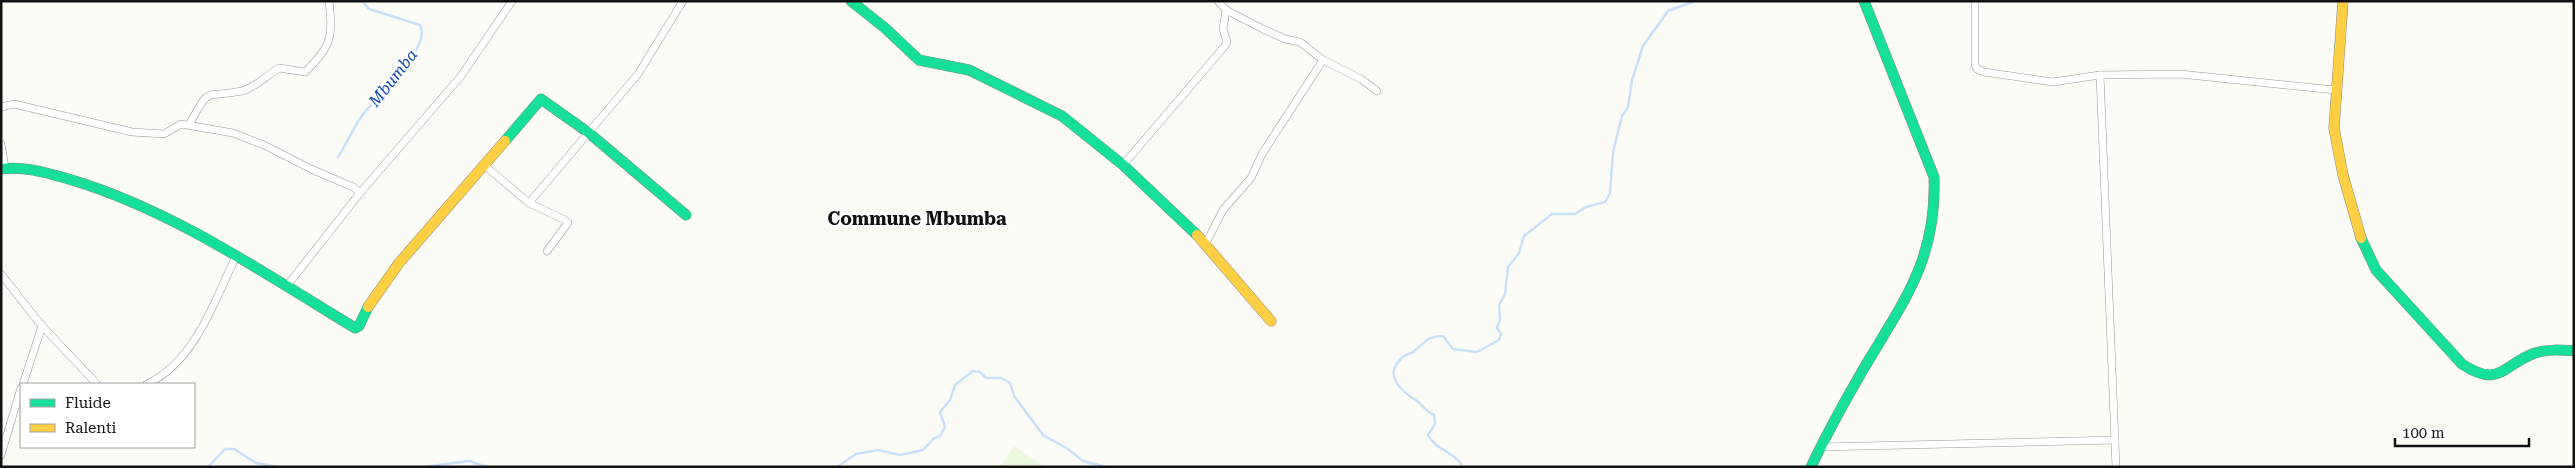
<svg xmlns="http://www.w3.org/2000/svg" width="2575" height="468" viewBox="0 0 2575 468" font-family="'Roboto Serif',serif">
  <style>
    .pitch { fill: #ecf8df }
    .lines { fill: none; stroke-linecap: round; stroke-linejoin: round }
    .stream { stroke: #c9e0fa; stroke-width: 2.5 }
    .street-casing { stroke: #979795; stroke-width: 8 }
    .fast-casing { stroke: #8d8d8b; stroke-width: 11 }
    .slow-casing { stroke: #8d8d8b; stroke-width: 11 }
    .street { stroke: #fffffe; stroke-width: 7 }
    .fast { stroke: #16e098; stroke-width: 10 }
    .slow { stroke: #ffcf43; stroke-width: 10 }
    .labels { text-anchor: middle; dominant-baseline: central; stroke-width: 5; stroke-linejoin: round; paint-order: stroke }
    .water-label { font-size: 16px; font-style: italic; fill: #0b4bb1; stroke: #fff }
    .quarter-label { font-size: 18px; font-weight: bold; fill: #111; stroke: #fff }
  </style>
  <rect width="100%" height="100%" fill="#fcfcf7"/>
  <path class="pitch" d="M1014,446L1045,467H1000Z"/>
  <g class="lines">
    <g class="stream">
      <path d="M338,157C347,143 354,126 364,113C377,97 433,45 420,25L369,9L362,1"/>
      <path d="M208,467L225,449H234L256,463L278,467"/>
      <path d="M423,467L469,461L487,467"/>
      <path d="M837,467L856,454L878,450L900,455L923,450L933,439L940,436L945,427L940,412L950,400L955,385L973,371L980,372L986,378H1001L1010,383L1014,396L1043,435L1068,449L1083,461L1106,467"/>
      <path d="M1463,467C1455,452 1436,450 1428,435L1435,424L1434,415C1423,410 1424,406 1417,401C1401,391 1382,375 1403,357C1406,354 1410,354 1413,352C1424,344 1428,335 1443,336L1453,349L1477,352L1499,340L1501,334L1497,328L1500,320L1499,305L1505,294L1508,267L1519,253L1524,236L1552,214H1575L1586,207L1605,202L1610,193L1613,152L1622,116L1628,107L1632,80L1643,46L1668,11L1695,1"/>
    </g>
    <defs>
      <g id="street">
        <path d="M1218,1L1226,10L1263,29L1285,39L1300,42L1323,60L1361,79L1377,91"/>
        <path d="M1975,1V65L1977,69L1984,72L2053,82L2100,75L2180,74L2335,90"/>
        <path d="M2100,75L2116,467"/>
        <path d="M1,107L14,104L132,132L164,134L181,124L233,133L266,146L311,169L353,187L360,193"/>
        <path d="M189,125C211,84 203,99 242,91C254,88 268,75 279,68L305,72C332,46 333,37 329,1"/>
        <path d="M1,144L5,167"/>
        <path d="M483,164L529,203L565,220L568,223L547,251"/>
        <path d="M1123,165L1224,47L1227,42L1223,29L1226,10"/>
        <path d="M529,203L638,74L683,1"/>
        <path d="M1206,243L1223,210L1251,178L1262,154L1323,60"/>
        <path d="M1,274L42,326L97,384"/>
        <path d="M286,287L360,193L461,76L512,1"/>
        <path d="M23,384L42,326"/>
        <path d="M147,384C195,362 215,300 236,256"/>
        <path d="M1820,447L2115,440"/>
        <path d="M1,455L21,388"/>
      </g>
      <g id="fast">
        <path d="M851,1L885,28L919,60L969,70L1062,116L1123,165L1197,235"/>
        <path d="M505,141L541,99L589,133L686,215"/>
        <path d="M1,169C26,166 47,173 72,180C174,211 264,273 355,328L359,326L368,307"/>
        <path d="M2361,238L2376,270L2462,364C2500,389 2502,365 2535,353C2548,349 2561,350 2574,351"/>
        <path d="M1811,467C1828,431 1847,397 1867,363C1906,298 1937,257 1934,177L1864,1"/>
      </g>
      <g id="slow">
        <path d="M2343,1L2334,128L2343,175L2361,238"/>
        <path d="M1197,235L1271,321"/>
        <path d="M368,307L399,263L505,141"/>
      </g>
    </defs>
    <use href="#street" class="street-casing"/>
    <use href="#fast" class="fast-casing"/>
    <use href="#slow" class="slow-casing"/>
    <use href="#street" class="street"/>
    <use href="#fast" class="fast"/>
    <use href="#slow" class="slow"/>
  </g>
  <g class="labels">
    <g class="water-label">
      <text transform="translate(393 78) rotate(-52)">Mbumba</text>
    </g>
    <g class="quarter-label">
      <text x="917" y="218">Commune Mbumba</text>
    </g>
  </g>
  <rect width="2575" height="468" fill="none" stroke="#111111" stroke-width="5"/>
  <rect x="20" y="383" width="175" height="65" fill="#ffffff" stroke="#a0a0a0"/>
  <rect x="30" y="399" width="25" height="8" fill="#16e098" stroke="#a0a0a0"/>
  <text x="65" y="408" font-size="15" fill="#111111">Fluide</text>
  <rect x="30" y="424" width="25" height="8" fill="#ffcf43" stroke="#a0a0a0"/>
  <text x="65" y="433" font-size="15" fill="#111111">Ralenti</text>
  <path d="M2395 438v8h134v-8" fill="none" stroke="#111111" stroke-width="2.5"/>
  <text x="2402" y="438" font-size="15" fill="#111111" stroke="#ffffff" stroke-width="4" paint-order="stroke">100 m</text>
</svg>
